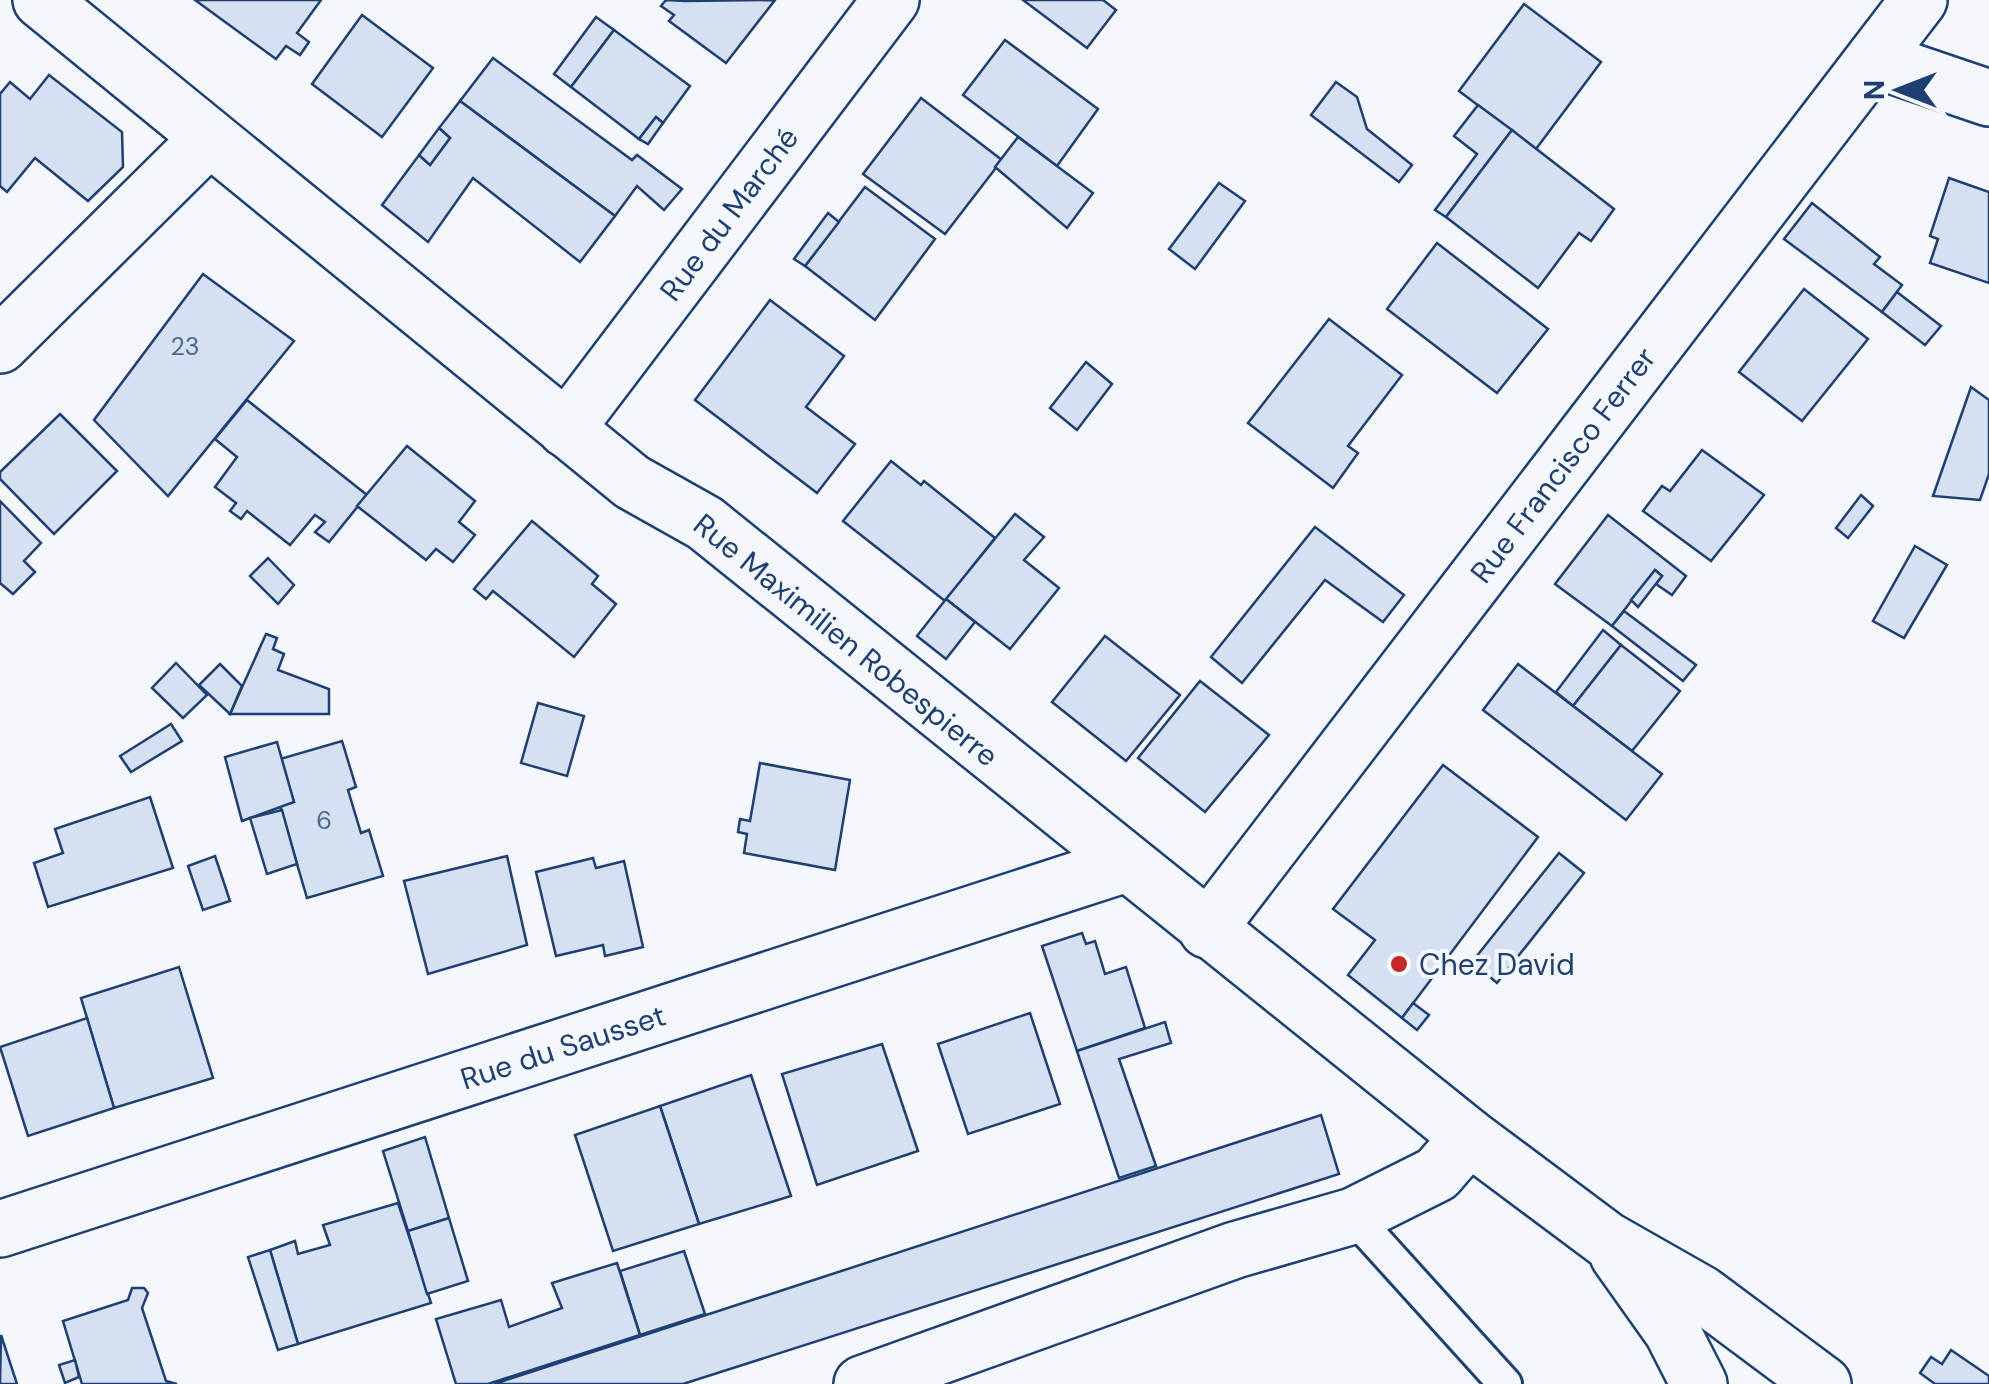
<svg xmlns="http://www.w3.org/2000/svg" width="1989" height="1384" viewBox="0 0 1989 1384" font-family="'DM Sans',sans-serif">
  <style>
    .building { fill: #d5e0f0; stroke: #1d3f73; stroke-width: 2.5 }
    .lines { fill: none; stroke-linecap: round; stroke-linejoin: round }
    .lane-casing { stroke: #1d3f73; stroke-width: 38 }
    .street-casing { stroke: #1d3f73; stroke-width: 60 }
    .secondary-casing { stroke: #1d3f73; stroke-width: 60 }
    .lane { stroke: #f4f7fb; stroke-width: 32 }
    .street { stroke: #f4f7fb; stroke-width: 55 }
    .secondary { stroke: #f4f7fb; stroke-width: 55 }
    .poi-dot { fill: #c62828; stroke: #f4f7fb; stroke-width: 4 }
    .labels { text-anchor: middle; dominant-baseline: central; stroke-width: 8; stroke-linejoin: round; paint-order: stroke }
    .number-label { font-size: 25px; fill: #4b6792 }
    .street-label { font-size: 30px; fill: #1d3f73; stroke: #f4f7fb }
    .poi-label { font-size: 30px; fill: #1d3f73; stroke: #f4f7fb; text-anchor: start }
  </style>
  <rect width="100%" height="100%" fill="#f4f7fb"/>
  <g class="building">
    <path d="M195,0H321L297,33L309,42L300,55L286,46L276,59Z"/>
    <path d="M666,0L685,1L775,0L726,63L669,21L674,15L661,6Z"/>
    <path d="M1023,0H1103L1116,10L1087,48Z"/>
    <path d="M1524,4L1601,62L1536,149L1459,91Z"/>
    <path d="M362,15L433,68L382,137L312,84Z"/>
    <path d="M596,17L614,30L571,87L554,74Z"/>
    <path d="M614,30L690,86L663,123L656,117L639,139L571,87Z"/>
    <path d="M1005,40L1098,109L1057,166L963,95Z"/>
    <path d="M493,58L632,160L637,155L682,189L664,210L637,186L615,216L460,101Z"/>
    <path d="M49,75L122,132L123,167L88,201L35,158L7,192L0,186V94L10,82L30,99Z"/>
    <path d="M1336,82L1357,97L1367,129L1412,165L1399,182L1311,115Z"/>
    <path d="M921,98L1002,160L945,234L863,174Z"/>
    <path d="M460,101L615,216L580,262L473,178L428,242L382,205L419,155L430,165L450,138L439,128Z"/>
    <path d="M1478,105L1512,130L1446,217L1435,210L1477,154L1454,136Z"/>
    <path d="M656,117L663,123L648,144L639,139Z"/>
    <path d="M439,128L450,138L430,165L419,155Z"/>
    <path d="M1512,130L1614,209L1591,241L1579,233L1538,288L1446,217Z"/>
    <path d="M1018,137L1093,193L1067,228L995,167Z"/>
    <path d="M1949,178L1989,192V283L1930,263L1938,239L1930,236Z"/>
    <path d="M1219,183L1245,201L1195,269L1169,249Z"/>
    <path d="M865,187L935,239L875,320L805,266Z"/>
    <path d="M1812,203L1880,257L1874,264L1902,285L1882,312L1784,239Z"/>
    <path d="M828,213L839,222L805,266L794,259Z"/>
    <path d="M1437,243L1548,329L1497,393L1387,309Z"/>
    <path d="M203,274L294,341L168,496L94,420Z"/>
    <path d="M1804,289L1868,339L1802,421L1739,372Z"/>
    <path d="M1897,292L1941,326L1925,345L1882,312Z"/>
    <path d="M770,300L844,356L806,407L855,444L817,493L695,400Z"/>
    <path d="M1329,319L1402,375L1348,446L1358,453L1333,488L1248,423Z"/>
    <path d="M1086,362L1112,384L1077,430L1050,408Z"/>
    <path d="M1971,387L1989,400V474L1980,500L1933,496Z"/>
    <path d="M247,400L367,495L329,542L315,532L325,522L315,515L290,545L247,511L241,519L230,511L236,503L215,487L237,457L215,439Z"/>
    <path d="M60,414L117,471L54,534L0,479V472Z"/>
    <path d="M407,446L475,501L459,522L475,535L453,562L436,549L426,560L357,506Z"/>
    <path d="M1702,450L1764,495L1711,561L1643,511L1662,486L1670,491Z"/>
    <path d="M891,461L921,485L924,481L995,538L945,601L843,521Z"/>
    <path d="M1861,495L1873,506L1848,538L1836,528Z"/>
    <path d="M0,501L41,543L24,561L35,572L13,594L0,583Z"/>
    <path d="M1015,514L1044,537L1024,560L1059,588L1010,649L946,599Z"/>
    <path d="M1608,515L1686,576L1672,595L1656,584L1662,576L1655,570L1612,626L1555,584Z"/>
    <path d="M532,521L598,576L592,584L616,604L574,657L493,591L486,599L474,589Z"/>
    <path d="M1315,527L1404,595L1383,622L1325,580L1242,683L1211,657Z"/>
    <path d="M1915,546L1947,565L1904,638L1873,621Z"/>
    <path d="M268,558L294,585L278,604L250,576Z"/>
    <path d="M1655,570L1662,576L1638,607L1631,600Z"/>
    <path d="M946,599L975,622L946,659L917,636Z"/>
    <path d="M1624,611L1696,665L1683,681L1612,626Z"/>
    <path d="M1603,630L1621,645L1573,706L1556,692Z"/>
    <path d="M266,634L277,638L273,649L284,654L278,670L329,689V714H230Z"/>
    <path d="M1105,636L1180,695L1126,761L1052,702Z"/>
    <path d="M1621,645L1680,691L1632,751L1573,706Z"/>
    <path d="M176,663L207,695L183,718L152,688Z"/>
    <path d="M220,664L242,686L230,714L199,685Z"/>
    <path d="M1518,664L1662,774L1626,820L1483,710Z"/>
    <path d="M1200,681L1269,735L1205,812L1138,758Z"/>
    <path d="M538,703L584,716L567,776L521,763Z"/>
    <path d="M171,724L182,741L131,772L120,756Z"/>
    <path d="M342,741L356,787L348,790L361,833L369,830L383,876L307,898L280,806L294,802L280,759Z"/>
    <path d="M277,742L294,802L242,821L225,757Z"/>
    <path d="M760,763L850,780L835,870L744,853L747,834L738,832L740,819L750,821Z"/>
    <path d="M1443,765L1538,837L1402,1018L1348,975L1375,940L1333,909Z"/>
    <path d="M150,797L173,868L48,907L34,863L63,853L55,829Z"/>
    <path d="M282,810L297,864L267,874L250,818Z"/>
    <path d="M1559,853L1584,873L1497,983L1472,962Z"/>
    <path d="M215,856L230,901L203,910L188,866Z"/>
    <path d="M507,856L527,945L428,974L404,881Z"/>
    <path d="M593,858L596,868L624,861L643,947L605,956L603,945L556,956L536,872Z"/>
    <path d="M1082,933L1086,944L1095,941L1105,974L1126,967L1145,1028L1077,1051L1042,946Z"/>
    <path d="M179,967L213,1078L114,1108L81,998Z"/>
    <path d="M1413,1003L1429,1015L1417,1030L1402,1018Z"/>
    <path d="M1030,1013L1060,1104L968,1134L938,1044Z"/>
    <path d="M87,1018L114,1108L28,1136L0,1047Z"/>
    <path d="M1165,1022L1171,1043L1119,1059L1156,1166L1119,1178L1077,1051Z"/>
    <path d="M882,1044L918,1151L817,1185L782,1074Z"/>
    <path d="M751,1075L791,1196L699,1224L660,1106Z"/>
    <path d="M660,1106L699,1224L613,1251L575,1135Z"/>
    <path d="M1321,1115L1339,1174L683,1384H494Z"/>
    <path d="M425,1137L449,1218L408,1231L383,1151Z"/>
    <path d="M398,1203L431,1303L298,1344L270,1250L295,1241L298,1254L330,1245L323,1225Z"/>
    <path d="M449,1218L468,1281L427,1294L408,1231Z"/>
    <path d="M270,1250L298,1344L278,1350L248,1257Z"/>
    <path d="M684,1251L705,1314L640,1335L620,1271Z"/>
    <path d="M617,1263L640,1335L488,1384H456L436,1319L501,1300L509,1327L562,1308L552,1283Z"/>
    <path d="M132,1288H144L148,1293L142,1308L166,1381L177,1384H82L63,1321L128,1300Z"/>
    <path d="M1,1335L17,1384H0Z"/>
    <path d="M1951,1350L1989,1376V1384H1935L1920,1373L1931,1357L1942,1364Z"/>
    <path d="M75,1360L79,1377L65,1383L59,1365Z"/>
  </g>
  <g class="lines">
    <defs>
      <path id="lane" d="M1353,1216L1505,1384"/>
      <g id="street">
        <path d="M1874,59L1989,98"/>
        <path d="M0,345L207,140"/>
        <path d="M566,429L891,0"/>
        <path d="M1207,930L1919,0"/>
        <path d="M0,1229L1126,864"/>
        <path d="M862,1384L1235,1250L1353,1216L1437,1174L1469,1137"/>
      </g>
      <g id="secondary">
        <path d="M41,0L632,482L705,523L1469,1137L1607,1240L1702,1294L1823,1384"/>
        <path d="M1618,1255L1672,1331L1699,1384"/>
      </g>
    </defs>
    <use href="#lane" class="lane-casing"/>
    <use href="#street" class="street-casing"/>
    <use href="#secondary" class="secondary-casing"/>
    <use href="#lane" class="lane"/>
    <use href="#street" class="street"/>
    <use href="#secondary" class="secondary"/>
  </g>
  <circle class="poi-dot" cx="1399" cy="964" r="10"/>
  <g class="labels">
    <g class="number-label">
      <text x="185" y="346">23</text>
      <text x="324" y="820">6</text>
    </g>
    <g class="street-label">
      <text transform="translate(729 214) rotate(-53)">Rue du Marché</text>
      <text transform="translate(1563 465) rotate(-53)">Rue Francisco Ferrer</text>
      <text transform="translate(846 640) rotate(39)">Rue Maximilien Robespierre</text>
      <text transform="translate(563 1047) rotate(-18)">Rue du Sausset</text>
    </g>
    <g class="poi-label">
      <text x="1419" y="964">Chez David</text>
    </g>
  </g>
  <g transform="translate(1899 90) rotate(270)" stroke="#f4f7fb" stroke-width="8" paint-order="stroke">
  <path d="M0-8L18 38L0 25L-18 38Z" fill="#1d3f73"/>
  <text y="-15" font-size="28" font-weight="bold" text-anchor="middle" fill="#1d3f73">N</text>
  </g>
</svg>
